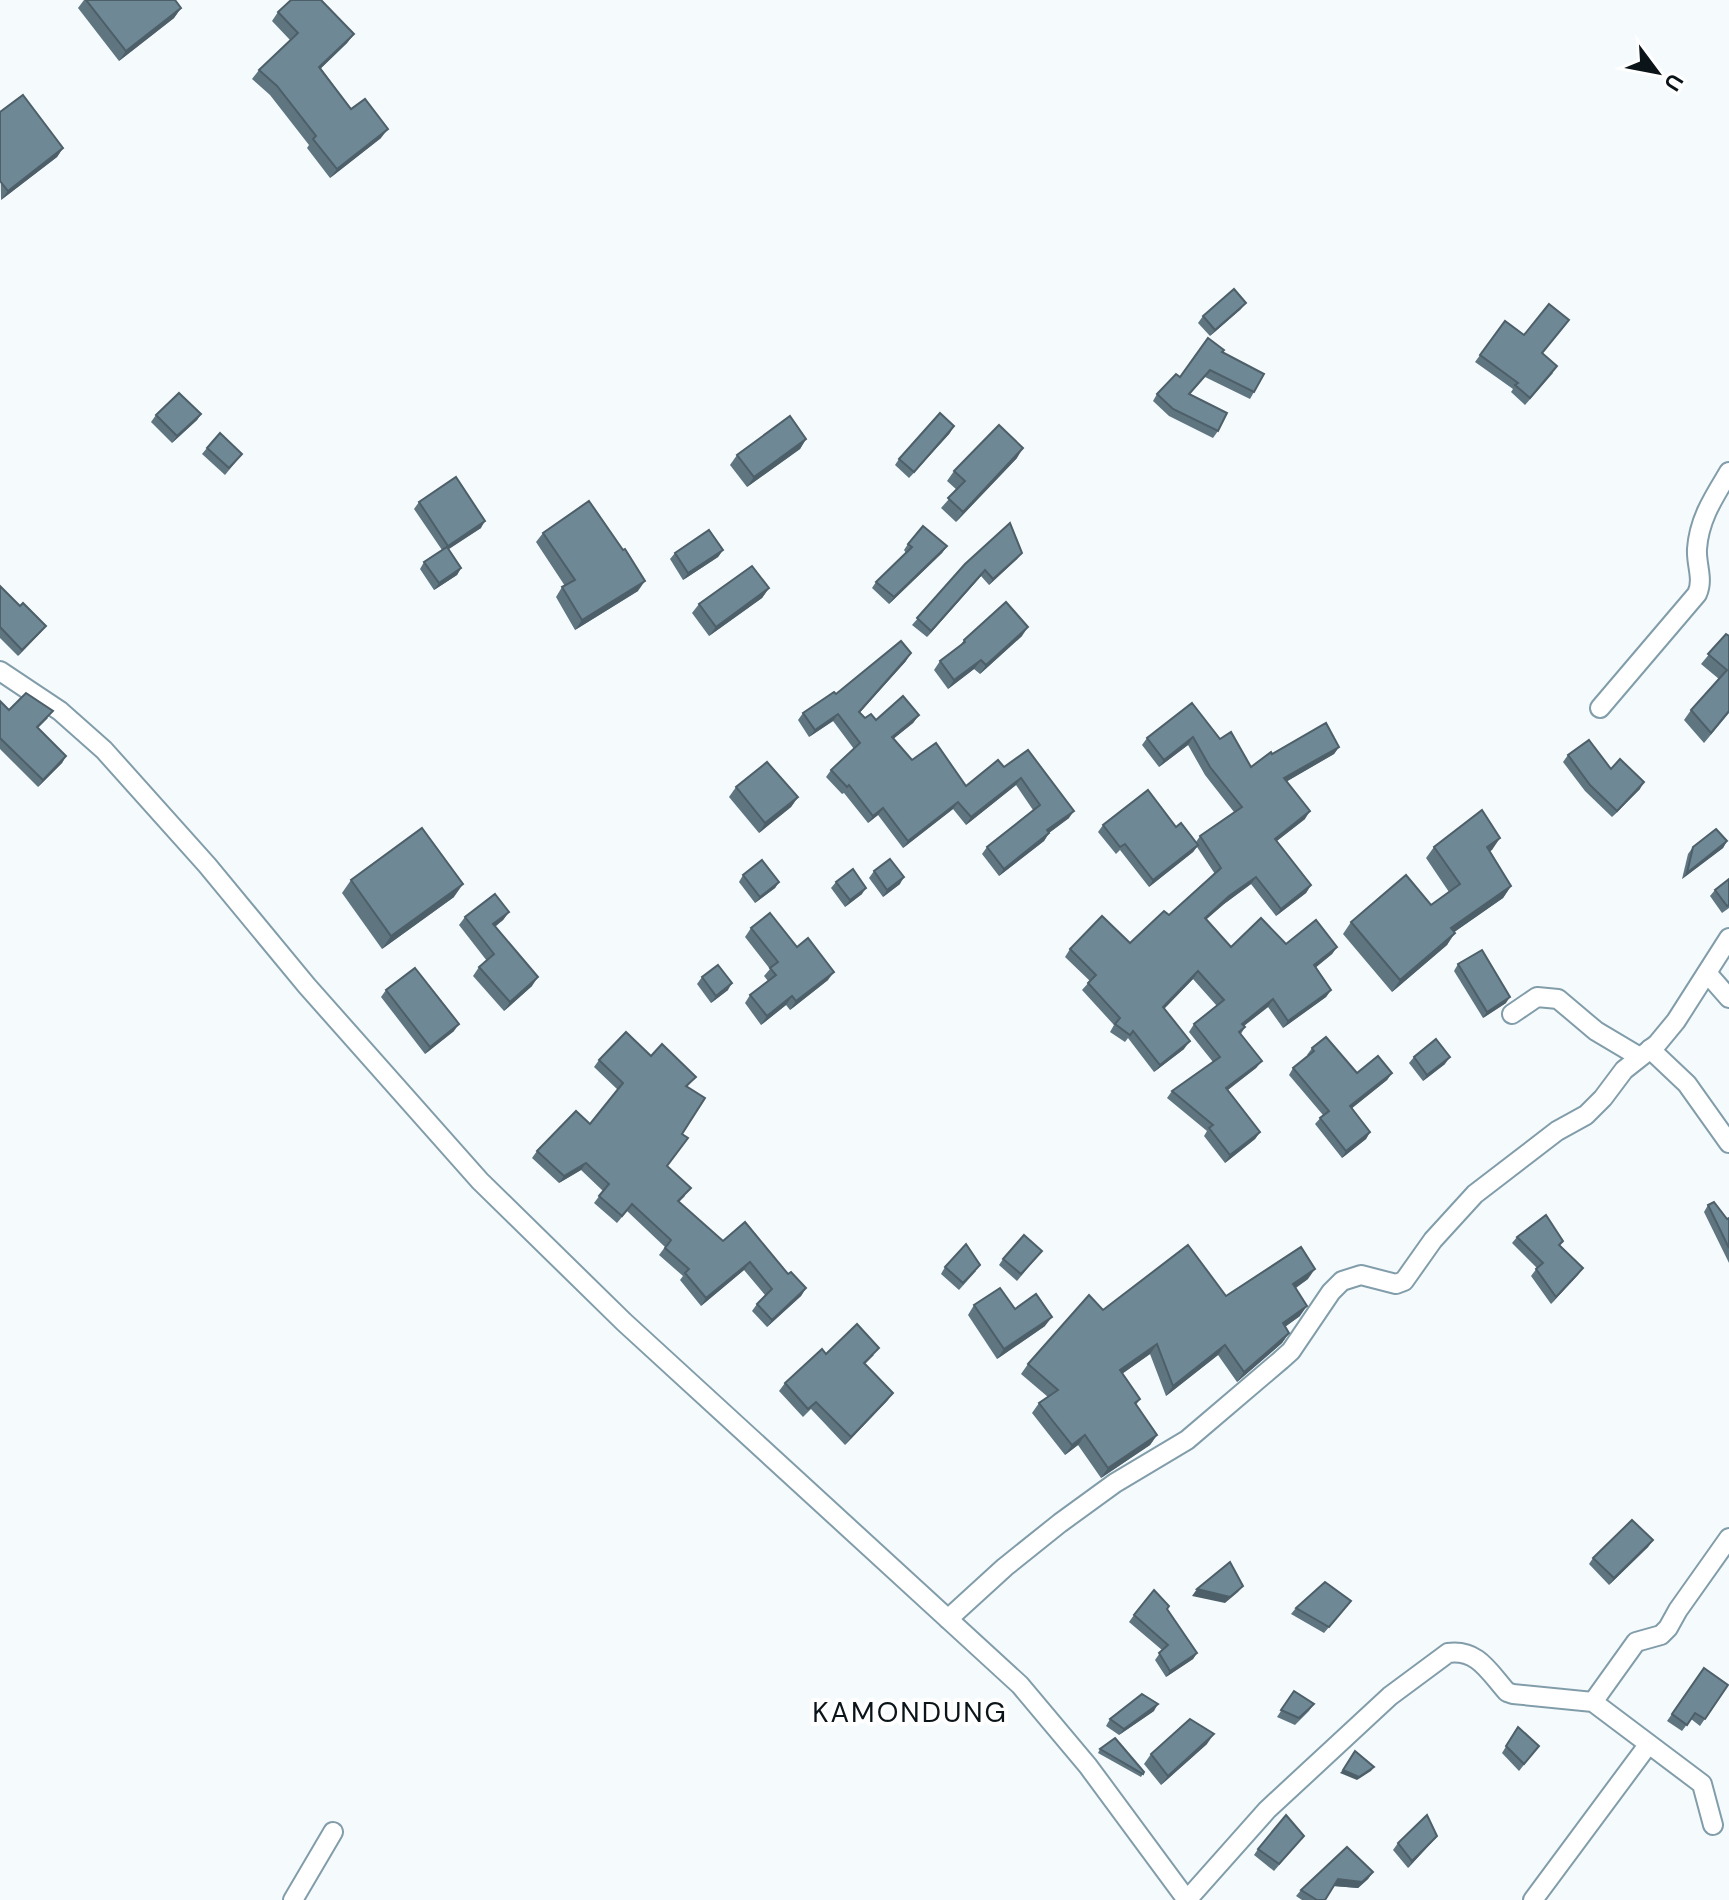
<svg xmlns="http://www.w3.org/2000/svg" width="1729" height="1900" viewBox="0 0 1729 1900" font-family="'DM Sans',sans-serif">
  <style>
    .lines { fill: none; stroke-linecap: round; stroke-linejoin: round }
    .street-casing { stroke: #829daa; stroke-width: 22 }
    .street { stroke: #fff; stroke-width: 18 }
    .wall { fill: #5f7580 }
    .shaded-wall { fill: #4d5f68 }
    .building { fill: #6e8895; stroke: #4d5f68; stroke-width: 2 }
    .labels { text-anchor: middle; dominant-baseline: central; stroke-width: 8; stroke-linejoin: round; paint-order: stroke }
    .quarter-label { font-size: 28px; letter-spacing: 2px; fill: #0a1419; stroke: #fff }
  </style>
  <rect width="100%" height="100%" fill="#f5fafd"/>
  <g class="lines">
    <defs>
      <g id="street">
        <path d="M0,671L60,711L104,750L207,865L307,986L480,1181L624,1322L1020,1685L1088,1766L1187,1900"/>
        <path d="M1600,708L1697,594C1704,579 1696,565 1697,549C1699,519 1714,497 1729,472"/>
        <path d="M1707,973L1729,998"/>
        <path d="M1512,1014L1537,997L1558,999L1596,1031L1638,1056"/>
        <path d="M1650,1049L1687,1084L1729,1143"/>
        <path d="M948,1619L1005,1567L1060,1523L1115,1483L1187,1440L1281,1360L1291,1351L1331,1292L1342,1281L1361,1275L1396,1284L1404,1281L1433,1240L1475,1194L1557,1131L1586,1115L1603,1098L1624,1070L1657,1044L1676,1021L1729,938"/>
        <path d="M1593,1702L1636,1642L1661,1635L1668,1628L1678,1610L1729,1538"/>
        <path d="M293,1900L333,1832"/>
        <path d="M1187,1900L1267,1810L1390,1696L1448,1653C1478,1649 1489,1672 1507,1692L1513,1694L1593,1702L1702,1784L1713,1825"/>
        <path d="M1533,1900L1648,1745"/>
      </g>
    </defs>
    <use href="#street" class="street-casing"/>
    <use href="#street" class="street"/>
  </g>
  <g class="wall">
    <path d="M84,0H175L181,8L174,18L119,61L78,8Z"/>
    <path d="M278,12L354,34L347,43L321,68L351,109L381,138L330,178L307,148L309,145L270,95L252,79L259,70L290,40L272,21Z"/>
    <path d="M0,112L63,148L57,157L1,200Z"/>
    <path d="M1241,309L1210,336L1198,323L1203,316Z"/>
    <path d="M1505,321L1542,354L1553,373L1525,405L1511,392L1513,389L1475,362Z"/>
    <path d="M1222,352L1254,392L1250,399L1205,377L1190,394L1218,431L1213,438L1169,416L1153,401L1157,394L1180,377Z"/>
    <path d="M201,414L197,420L172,443L151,422L156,415Z"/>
    <path d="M950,433L909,478L895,465L899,459Z"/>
    <path d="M806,439L800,449L747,487L730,465L737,455Z"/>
    <path d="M207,448L242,454L225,475L202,454Z"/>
    <path d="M1017,458L956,522L941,508L957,490L947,481L954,471Z"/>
    <path d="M419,502L481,528L448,549L461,568L457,575L434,590L420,569L424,562L442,550L414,509Z"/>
    <path d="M543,533L638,591L575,630L556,597L562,587L565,586L536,542Z"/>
    <path d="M908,544L947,546L942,553L889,604L872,588L876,582L906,553L904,550Z"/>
    <path d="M723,550L718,557L683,580L670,559L675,553Z"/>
    <path d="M1022,553L1017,559L989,585L981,576L927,637L912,625L965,564Z"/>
    <path d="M0,586L20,606L41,632L18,656L0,638Z"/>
    <path d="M769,588L762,598L709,636L692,613L699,604Z"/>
    <path d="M1726,634L1729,713L1704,743L1684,720L1691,710L1719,679L1701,664Z"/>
    <path d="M1022,636L980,674L974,669L948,689L934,670L940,661L959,647L964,640Z"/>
    <path d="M906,661L860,712L865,718L876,720L919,715L913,723L893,739L912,760L966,786L1004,767L1028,750L1069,818L1049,833L1044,841L999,876L982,854L987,847L1033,810L1016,785L966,825L953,809L903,848L878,815L868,823L844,793L842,794L826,777L831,770L854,749L833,721L809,737L798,720L803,713L836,694Z"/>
    <path d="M0,701L9,710L48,718L38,728L66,756L62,763L38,787L0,749Z"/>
    <path d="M1192,703L1220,739L1251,767L1272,754L1339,747L1334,754L1287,781L1305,819L1277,841L1311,885L1306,893L1276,916L1251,884L1224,904L1206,919L1231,947L1286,944L1337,947L1332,954L1316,967L1331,990L1326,997L1283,1028L1268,1007L1244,1026L1245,1027L1241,1034L1262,1061L1256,1068L1228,1090L1260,1132L1255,1139L1225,1163L1204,1136L1207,1131L1167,1098L1172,1091L1213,1062L1189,1032L1194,1024L1217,1006L1193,979L1164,1009L1184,1049L1154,1072L1128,1038L1125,1042L1110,1032L1114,1025L1082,990L1090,981L1065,957L1070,949L1130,943L1169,915L1215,874L1197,847L1193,852L1149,887L1120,850L1116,854L1098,832L1103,825L1176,827L1196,842L1200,836L1234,812L1205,775L1188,745L1159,767L1142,745L1147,738Z"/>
    <path d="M1568,755L1611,769L1640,789L1612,817L1585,791L1563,762Z"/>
    <path d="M736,787L798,797L791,807L759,833L729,797Z"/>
    <path d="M1500,838L1489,852L1511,886L1503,898L1454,932L1447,945L1392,992L1343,934L1351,922L1431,905L1449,892L1426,858L1434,847Z"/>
    <path d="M1727,841L1723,848L1682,879L1688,854L1693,847Z"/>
    <path d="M874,871L900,884L883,897L869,878Z"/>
    <path d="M743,875L779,882L775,888L755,903L739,882Z"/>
    <path d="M1729,879V908L1722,913L1710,896L1715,890Z"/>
    <path d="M351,880L454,897L382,949L342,893Z"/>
    <path d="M836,882L862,894L845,907L831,888Z"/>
    <path d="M509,912L503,920L495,927L532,986L504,1011L473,976L479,967L487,961L459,925L465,917Z"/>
    <path d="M751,928L797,947L828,980L790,1010L786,1005L761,1025L745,1003L750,995L768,981L764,976L770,969L745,937Z"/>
    <path d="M1458,964L1506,1003L1483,1018L1454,971Z"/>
    <path d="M702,977L728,990L711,1003L697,984Z"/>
    <path d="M386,990L454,1031L425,1054L381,997Z"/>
    <path d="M1312,1048L1357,1073H1392L1387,1080L1352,1108L1370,1132L1366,1139L1342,1158L1315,1124L1323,1115L1289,1075L1293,1068L1308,1056L1307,1055Z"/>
    <path d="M651,1056L696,1077L687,1087L682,1134L667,1167L685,1196L679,1202L723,1241L788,1274L806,1288L801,1296L767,1327L752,1311L757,1304L765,1295L744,1270L701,1306L680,1280L683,1276L659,1255L665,1247L627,1211L617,1223L594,1203L603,1191L581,1170L559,1183L532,1158L537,1151L590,1124L618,1090L594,1067L599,1060Z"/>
    <path d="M1414,1057L1445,1064L1423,1081L1409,1063Z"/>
    <path d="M1708,1205L1727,1219L1729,1218V1263L1704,1212Z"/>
    <path d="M1517,1237L1563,1241L1560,1245L1583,1268L1551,1304L1531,1276L1537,1268L1512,1243Z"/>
    <path d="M1042,1251L1017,1281L999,1265L1003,1259Z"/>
    <path d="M945,1267L976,1271L959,1290L941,1274Z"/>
    <path d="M1308,1279L1296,1288L1300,1316L1285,1327L1289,1333L1282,1343L1237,1382L1218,1355L1166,1396L1150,1354L1122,1374L1140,1399L1136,1405L1157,1435L1150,1445L1101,1478L1078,1445L1065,1455L1032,1413L1039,1403L1048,1397L1021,1374L1028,1364L1103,1310L1226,1296Z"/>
    <path d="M974,1305L1015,1309L1045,1326L997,1359L968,1315Z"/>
    <path d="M826,1354L874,1355L865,1364L893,1393L887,1401L845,1445L811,1409L803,1417L779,1391L785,1383Z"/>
    <path d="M1653,1540L1648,1547L1609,1585L1589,1564L1593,1558Z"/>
    <path d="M1351,1601L1324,1633L1291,1614L1296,1608Z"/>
    <path d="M1167,1609L1197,1653L1193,1659L1166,1677L1155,1660L1162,1650L1129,1622L1134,1615Z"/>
    <path d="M1704,1668L1728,1685L1700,1726L1691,1719L1682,1731L1667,1721Z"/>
    <path d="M1294,1691L1314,1704L1309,1711L1295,1725L1277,1717Z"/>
    <path d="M1154,1711L1119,1735L1106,1726L1110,1719Z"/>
    <path d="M1518,1727L1539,1746L1519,1771L1502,1753Z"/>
    <path d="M1207,1744L1161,1785L1144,1764L1151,1754Z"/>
    <path d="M1100,1749L1144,1772L1141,1777L1098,1753Z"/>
    <path d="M1304,1836L1274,1871L1254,1855L1258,1849Z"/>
    <path d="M1432,1842L1408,1868L1393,1850L1398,1843Z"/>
    <path d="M1373,1872L1368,1879L1358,1888L1334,1886L1325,1900H1302L1296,1896L1301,1890Z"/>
  </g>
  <g class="shaded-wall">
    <path d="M181,8L174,18L119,61L126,51Z"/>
    <path d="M354,34L347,43L313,76L319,67Z"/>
    <path d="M388,129L381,138L330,178L337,169Z"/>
    <path d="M63,148L57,157L1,200L8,191Z"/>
    <path d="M1246,303L1241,309L1210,336L1215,330Z"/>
    <path d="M201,414L197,420L172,443L177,436Z"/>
    <path d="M954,426L950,433L909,478L914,472Z"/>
    <path d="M806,439L800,449L747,487L754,477Z"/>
    <path d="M1023,448L1017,458L956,522L963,512Z"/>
    <path d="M485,521L481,528L443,553L448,546Z"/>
    <path d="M947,546L942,553L889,604L894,597Z"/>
    <path d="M723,550L718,557L683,580L688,573Z"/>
    <path d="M1022,553L1017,559L989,585L993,579Z"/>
    <path d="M461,568L457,575L434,590L439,583Z"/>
    <path d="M985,570L981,576L927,637L931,631Z"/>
    <path d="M645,581L638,591L575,630L582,620Z"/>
    <path d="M769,588L762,598L709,636L716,627Z"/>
    <path d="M46,626L41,632L18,656L22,650Z"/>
    <path d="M1028,627L1022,636L980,674L986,665Z"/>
    <path d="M911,653L906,661L854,719L859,712Z"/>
    <path d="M981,660L974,669L948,689L954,680Z"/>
    <path d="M838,714L833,721L809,737L815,730Z"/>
    <path d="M919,715L913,723L887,744L892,737Z"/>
    <path d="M1193,737L1188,745L1159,767L1164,760Z"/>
    <path d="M1339,747L1334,754L1279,786L1284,778Z"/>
    <path d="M66,756L62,763L38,787L43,780Z"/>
    <path d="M1021,778L1016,785L966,825L971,817Z"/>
    <path d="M1644,782L1640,789L1612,817L1617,811Z"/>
    <path d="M798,797L791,807L759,833L765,823Z"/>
    <path d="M958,802L953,809L903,848L908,841Z"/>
    <path d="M883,808L878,815L868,823L873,816Z"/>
    <path d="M1074,811L1069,818L1042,838L1047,830Z"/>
    <path d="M1310,811L1305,819L1270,846L1275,839Z"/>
    <path d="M1049,833L1044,841L999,876L1004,869Z"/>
    <path d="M1500,838L1492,850L1479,859L1487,847Z"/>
    <path d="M1727,841L1723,848L1682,879L1687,873Z"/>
    <path d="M1198,845L1193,852L1149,887L1153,880Z"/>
    <path d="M904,877L900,884L883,897L887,890Z"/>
    <path d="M1256,877L1251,884L1224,904L1200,925L1205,918L1229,896Z"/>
    <path d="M779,882L775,888L755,903L760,897Z"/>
    <path d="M463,884L454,897L382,949L391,936Z"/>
    <path d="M1311,885L1306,893L1276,916L1281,909Z"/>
    <path d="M1511,886L1503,898L1443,940L1451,928Z"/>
    <path d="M866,888L862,894L845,907L850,900Z"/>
    <path d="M509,912L503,920L486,933L493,924Z"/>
    <path d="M1455,933L1447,945L1392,992L1400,980Z"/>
    <path d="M1337,947L1332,954L1309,973L1314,965Z"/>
    <path d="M1198,971L1193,979L1158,1015L1163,1007Z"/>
    <path d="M834,972L828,980L790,1010L796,1001Z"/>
    <path d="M538,977L532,986L504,1011L510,1002Z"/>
    <path d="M732,983L728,990L711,1003L716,996Z"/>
    <path d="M1331,990L1326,997L1283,1028L1288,1021Z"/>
    <path d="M792,996L786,1005L761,1025L767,1016Z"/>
    <path d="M1510,997L1506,1003L1483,1018L1487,1012Z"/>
    <path d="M1273,999L1268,1007L1237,1031L1242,1024Z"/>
    <path d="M459,1024L454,1031L425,1054L430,1047Z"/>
    <path d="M1190,1041L1184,1049L1154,1072L1160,1065Z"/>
    <path d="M1450,1057L1445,1064L1423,1081L1427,1075Z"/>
    <path d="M1262,1061L1256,1068L1221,1095L1226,1088Z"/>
    <path d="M1392,1073L1387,1080L1346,1113L1350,1106Z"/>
    <path d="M1260,1132L1255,1139L1225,1163L1230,1155Z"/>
    <path d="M1370,1132L1366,1139L1342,1158L1346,1151Z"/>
    <path d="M586,1163L581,1170L559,1183L564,1176Z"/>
    <path d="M750,1262L744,1270L701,1306L706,1298Z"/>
    <path d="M1583,1268L1578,1275L1551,1304L1556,1297Z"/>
    <path d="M1315,1269L1308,1279L1286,1294L1293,1284Z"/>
    <path d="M806,1288L801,1296L767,1327L772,1320Z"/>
    <path d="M1307,1306L1300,1316L1276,1333L1283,1323Z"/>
    <path d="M1052,1317L1045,1326L997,1359L1004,1349Z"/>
    <path d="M1289,1333L1282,1343L1237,1382L1244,1372Z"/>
    <path d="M1157,1344L1150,1354L1113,1380L1120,1370Z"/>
    <path d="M1225,1345L1218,1355L1166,1396L1173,1386Z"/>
    <path d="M893,1393L887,1401L845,1445L851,1437Z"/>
    <path d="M1085,1435L1078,1445L1065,1455L1072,1445Z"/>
    <path d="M1157,1435L1150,1445L1101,1478L1108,1468Z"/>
    <path d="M1653,1540L1648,1547L1609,1585L1614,1578Z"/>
    <path d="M1243,1586L1238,1592L1225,1603L1192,1596L1197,1589Z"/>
    <path d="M1197,1653L1193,1659L1166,1677L1170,1671Z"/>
    <path d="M1158,1704L1154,1711L1119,1735L1124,1729Z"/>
    <path d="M1214,1734L1207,1744L1161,1785L1168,1776Z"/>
    <path d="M1374,1767L1371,1771L1357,1780L1340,1773L1343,1770Z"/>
    <path d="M1437,1836L1432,1842L1408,1868L1412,1861Z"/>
    <path d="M1373,1872L1368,1879L1358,1888L1333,1886L1338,1879Z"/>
  </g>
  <g class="building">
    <path d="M86,0H175L181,8L126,51Z"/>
    <path d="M291,0H321L354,34L319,67L351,109L365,99L388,129L337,169L313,139L316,136L277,86L259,70L298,33L278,12Z"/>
    <path d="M23,95L63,148L8,191L0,181V112Z"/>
    <path d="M1234,289L1246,303L1215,330L1203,316Z"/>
    <path d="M1549,304L1569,320L1542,353L1557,366L1530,398L1515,385L1518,383L1480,355L1505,321L1524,335Z"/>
    <path d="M1208,338L1224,350L1222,352L1264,374L1254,392L1210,370L1189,394L1227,413L1218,431L1173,409L1157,394L1176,374L1180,377Z"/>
    <path d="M179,393L201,414L177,436L156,415Z"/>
    <path d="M940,413L954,426L914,472L899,459Z"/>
    <path d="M790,416L806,439L754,477L737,455Z"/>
    <path d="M999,425L1023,448L963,512L948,498L965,481L954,471Z"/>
    <path d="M220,433L242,454L229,468L207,448Z"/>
    <path d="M456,477L485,521L448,546L419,502Z"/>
    <path d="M589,501L623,550L625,549L645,581L582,620L562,587L575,580L543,533Z"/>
    <path d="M1010,523L1022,553L993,579L985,570L931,631L917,618L965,564Z"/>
    <path d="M923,526L947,546L894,597L876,582L912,547L908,544Z"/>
    <path d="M709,530L723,550L688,573L675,553Z"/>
    <path d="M447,547L461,568L439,583L424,562Z"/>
    <path d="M752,566L769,588L716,627L699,604Z"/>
    <path d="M0,586L20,606L23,603L46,626L22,650L0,627Z"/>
    <path d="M1006,602L1028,627L986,665L981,660L954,680L940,661L965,642L964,640Z"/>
    <path d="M1726,634L1729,636V711L1711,733L1691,710L1727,670L1708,654Z"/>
    <path d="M901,641L911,653L859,712L865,718L871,714L876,720L903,696L919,715L892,737L912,760L936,743L966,786L998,760L1004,767L1028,750L1074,811L1047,830L1049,833L1004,869L987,847L1040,805L1021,778L971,817L958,802L908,841L883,808L873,816L849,785L847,787L831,770L860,743L838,714L815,730L803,713L834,692L836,694Z"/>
    <path d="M26,693L53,711L37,727L66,756L43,780L0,738V701L9,710Z"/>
    <path d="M1192,703L1220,739L1231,732L1251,767L1271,752L1272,754L1326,723L1339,747L1284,778L1310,811L1275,839L1311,885L1281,909L1256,877L1229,896L1205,918L1231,947L1261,918L1286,944L1316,920L1337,947L1314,965L1331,990L1288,1021L1273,999L1242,1024L1245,1027L1239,1032L1262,1061L1226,1088L1260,1132L1230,1155L1209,1128L1213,1125L1172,1091L1220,1057L1194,1024L1224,1000L1198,971L1163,1007L1190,1041L1160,1065L1133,1031L1130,1035L1115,1024L1120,1018L1088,983L1096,975L1070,949L1102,916L1130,943L1164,911L1169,915L1221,868L1200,836L1242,807L1210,767L1193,737L1164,760L1147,738Z"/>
    <path d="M1589,740L1611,769L1620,759L1644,782L1617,811L1590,785L1568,755Z"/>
    <path d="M767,762L798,797L765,823L736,787Z"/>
    <path d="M1148,790L1176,827L1181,823L1198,845L1153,880L1125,844L1120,847L1103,825Z"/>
    <path d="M1482,810L1500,838L1487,847L1511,886L1451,928L1455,933L1400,980L1351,922L1406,875L1431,905L1460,884L1434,847Z"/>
    <path d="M422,828L463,884L391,936L351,880Z"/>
    <path d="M1716,829L1727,841L1687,873L1693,847Z"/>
    <path d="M890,859L904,877L887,890L874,871Z"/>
    <path d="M762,860L779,882L760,897L743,875Z"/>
    <path d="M853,869L866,888L850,900L836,882Z"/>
    <path d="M1729,879V905L1727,906L1715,890Z"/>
    <path d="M495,894L509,912L493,924L538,977L510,1002L479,967L494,954L465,917Z"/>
    <path d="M770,913L797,947L808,938L834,972L796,1001L792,996L767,1016L750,995L776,975L770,968L778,962L751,928Z"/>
    <path d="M1482,950L1510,997L1487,1012L1458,964Z"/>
    <path d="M718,965L732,983L716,996L702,977Z"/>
    <path d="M415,968L459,1024L430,1047L386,990Z"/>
    <path d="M626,1032L651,1056L662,1044L696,1077L686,1086L705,1098L682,1134L688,1138L667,1166L691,1188L678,1201L723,1241L745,1222L788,1274L791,1272L806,1288L772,1320L757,1304L772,1289L750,1262L706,1298L685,1273L689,1269L665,1248L671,1240L632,1204L622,1216L599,1196L609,1184L586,1163L564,1176L537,1151L576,1111L590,1124L623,1083L599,1060Z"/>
    <path d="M1326,1037L1357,1073L1378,1056L1392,1073L1350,1106L1370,1132L1346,1151L1320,1118L1329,1111L1293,1068L1314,1051L1312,1048Z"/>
    <path d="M1436,1039L1450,1057L1427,1075L1414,1057Z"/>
    <path d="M1714,1202L1727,1219L1729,1218V1248L1708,1205Z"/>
    <path d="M1546,1215L1563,1241L1559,1245L1583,1268L1556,1297L1536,1269L1543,1263L1517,1237Z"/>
    <path d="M1024,1235L1042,1251L1021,1274L1003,1259Z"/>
    <path d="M966,1244L980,1265L963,1283L945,1267Z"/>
    <path d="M1188,1245L1226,1296L1301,1247L1315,1269L1293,1284L1307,1306L1283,1323L1289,1333L1244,1372L1225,1345L1173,1386L1157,1344L1120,1370L1140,1399L1135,1403L1157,1435L1108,1468L1085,1435L1072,1445L1052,1420L1039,1403L1058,1390L1028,1364L1089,1295L1103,1310Z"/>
    <path d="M1000,1288L1015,1309L1036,1294L1052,1317L1004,1349L974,1305Z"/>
    <path d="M857,1324L879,1348L864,1363L893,1393L851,1437L816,1402L808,1409L785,1383L822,1349L826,1354Z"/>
    <path d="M1632,1520L1653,1540L1614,1578L1593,1558Z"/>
    <path d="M1230,1562L1243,1586L1230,1597L1197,1589Z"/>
    <path d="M1325,1582L1351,1601L1329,1627L1296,1608Z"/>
    <path d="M1154,1590L1169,1606L1167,1609L1197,1653L1170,1671L1159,1653L1168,1645L1134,1615Z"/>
    <path d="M1704,1668L1728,1685L1705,1719L1695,1713L1687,1725L1672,1714Z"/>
    <path d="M1294,1691L1314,1704L1299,1718L1281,1710Z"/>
    <path d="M1142,1694L1158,1704L1124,1729L1110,1719Z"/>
    <path d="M1190,1719L1214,1734L1168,1776L1151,1754Z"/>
    <path d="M1518,1727L1539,1746L1524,1764L1506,1746Z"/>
    <path d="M1115,1738L1144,1772L1143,1774L1100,1749Z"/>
    <path d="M1355,1751L1374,1767L1359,1777L1343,1770Z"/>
    <path d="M1286,1815L1304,1836L1279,1864L1258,1849Z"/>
    <path d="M1427,1815L1437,1836L1412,1861L1398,1843Z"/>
    <path d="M1347,1847L1373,1872L1362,1882L1338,1879L1325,1900H1317L1301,1890Z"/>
  </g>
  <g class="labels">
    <g class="quarter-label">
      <text x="910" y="1712">KAMONDUNG</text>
    </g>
  </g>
  <g transform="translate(1657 72) rotate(122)" stroke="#ffffff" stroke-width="6" paint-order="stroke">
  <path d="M0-6L14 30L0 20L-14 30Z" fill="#0a1419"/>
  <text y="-12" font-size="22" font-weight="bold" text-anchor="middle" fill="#0a1419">U</text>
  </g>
</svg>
